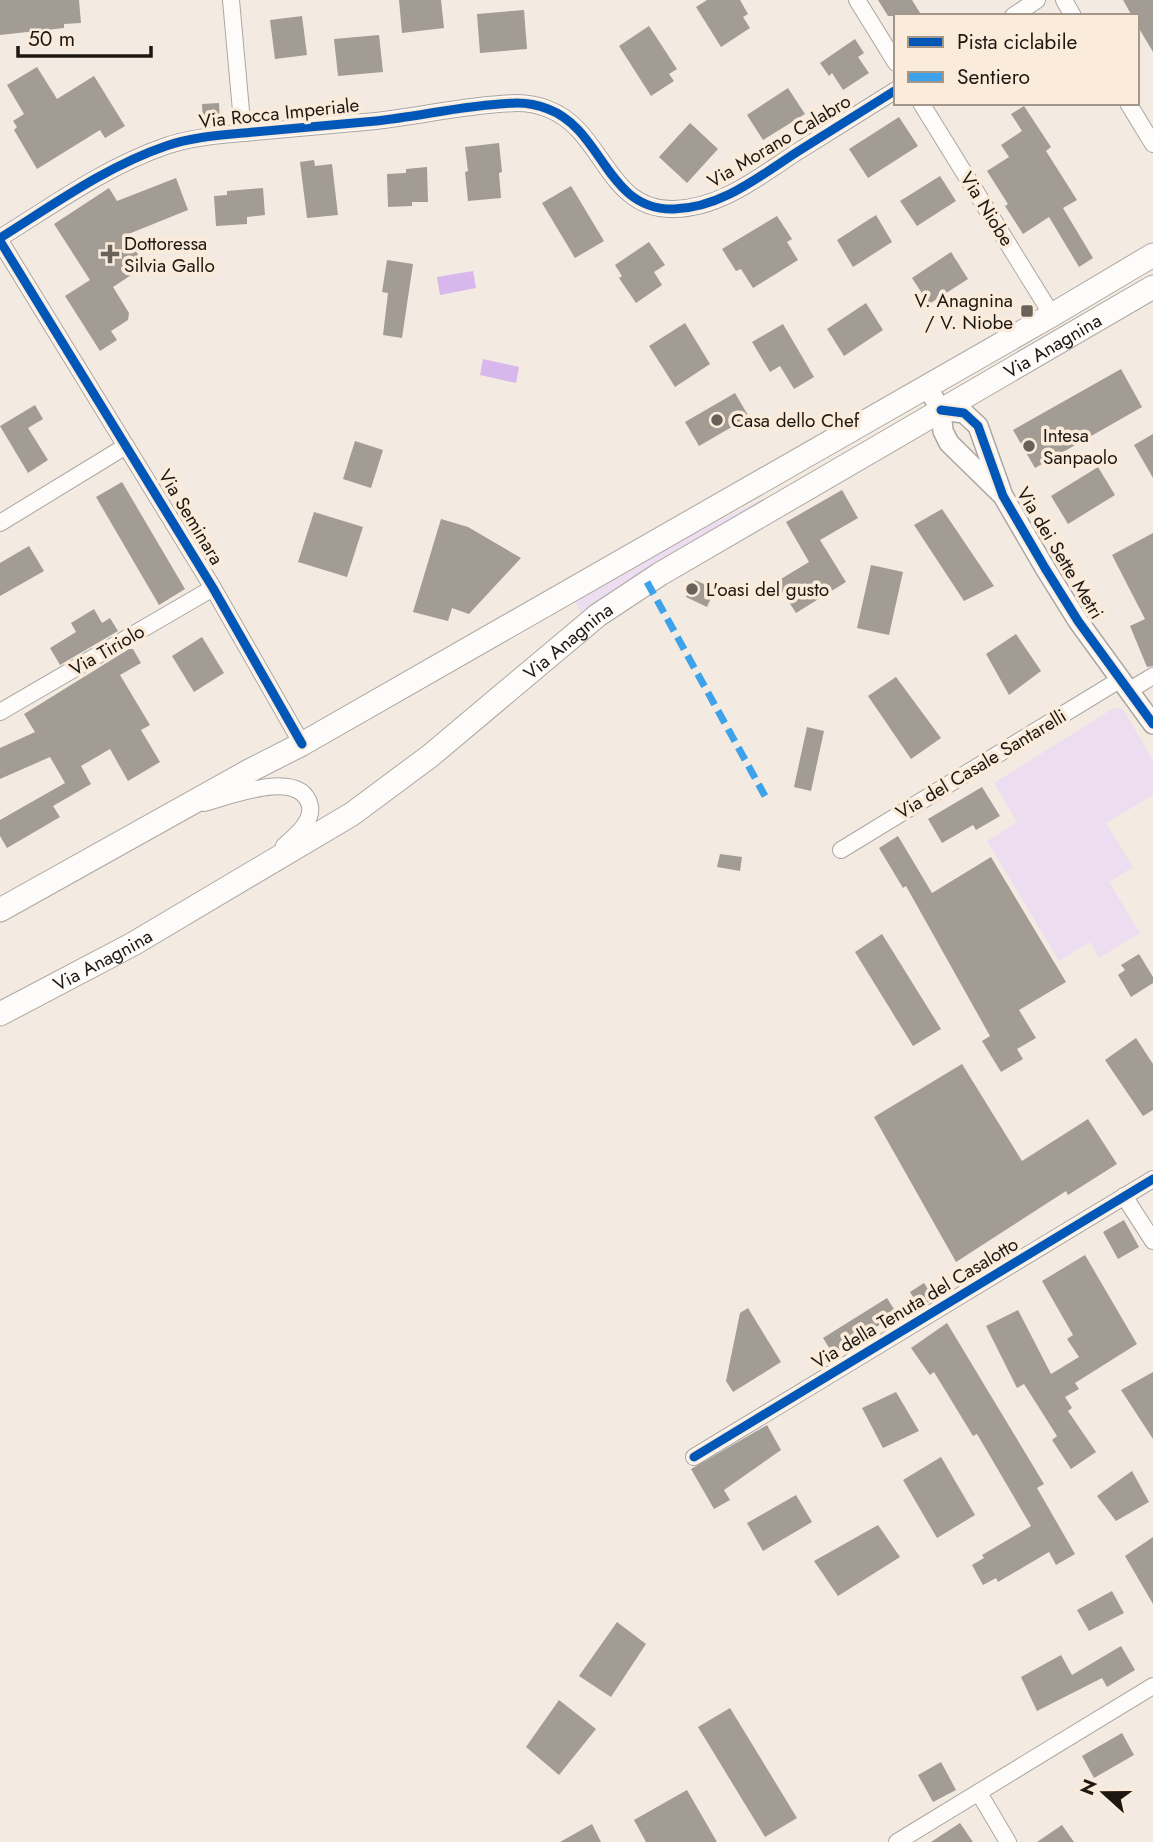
<svg xmlns="http://www.w3.org/2000/svg" width="1153" height="1842" viewBox="0 0 1153 1842" font-family="Jost,sans-serif">
  <style>
    .green { fill: #ecddf0 }
    .water { fill: #d8b7ed }
    .building { fill: #a29c95 }
    .lines { fill: none; stroke-linecap: round; stroke-linejoin: round }
    .minor-casing { stroke: #ada69f; stroke-width: 18 }
    .tertiary-casing { stroke: #ada69f; stroke-width: 22 }
    .secondary-casing { stroke: #ada69f; stroke-width: 25 }
    .minor { stroke: #fdfcfb; stroke-width: 16 }
    .tertiary { stroke: #fdfcfb; stroke-width: 19 }
    .secondary { stroke: #fdfcfb; stroke-width: 23 }
    .quiet { stroke: #3da2ea; stroke-width: 7; stroke-dasharray: 14 7; stroke-linecap: butt }
    .cycleway-casing { stroke: #fbebda; stroke-width: 13 }
    .cycleway { stroke: #0057b8; stroke-width: 9 }
    .poi-dot { fill: #68625b; stroke: #fbebda; stroke-width: 2.5 }
    .labels { text-anchor: middle; dominant-baseline: central; stroke-width: 7; stroke-linejoin: round; paint-order: stroke }
    .street-label { font-size: 19px; fill: #1d1812; stroke: #fbebda }
    .poi-label { font-size: 19px; fill: #1d1812; stroke: #fbebda; text-anchor: start }
  </style>
  <rect width="100%" height="100%" fill="#f3ebe2"/>
  <g class="green">
    <path d="M762,499H768L582,614L574,601L665,548Z"/>
    <path d="M1114,708L1123,709L1153,760V795L1106,823L1133,867L1109,882L1140,933L1099,958L1090,942L1059,961L987,841L1017,822L994,783Z"/>
  </g>
  <g class="water">
    <path d="M473,271L476,288L440,295L437,277Z"/>
    <path d="M483,359L519,367L516,383L480,375Z"/>
  </g>
  <g class="building">
    <path d="M0,0H79L81,23L64,24V28L0,35Z"/>
    <path d="M399,0H441L444,28L402,33Z"/>
    <path d="M707,0H740L748,14L743,17L750,28L721,47L696,7Z"/>
    <path d="M878,0H912L922,16H888Z"/>
    <path d="M1123,0H1153V52L1137,25V16H1132Z"/>
    <path d="M524,10L527,49L480,53L477,14Z"/>
    <path d="M302,16L307,55L275,59L270,20Z"/>
    <path d="M649,26L677,69L669,74L674,81L651,96L619,46Z"/>
    <path d="M379,35L383,72L338,76L334,39Z"/>
    <path d="M855,39L864,53L858,57L869,73L843,90L832,73L829,76L820,63Z"/>
    <path d="M37,67L57,99L94,76L125,126L105,138L100,130L37,169L14,130L17,127L13,121L24,114L7,85Z"/>
    <path d="M788,88L805,114L763,140L747,115Z"/>
    <path d="M219,103L220,123H203L202,104Z"/>
    <path d="M1024,106L1051,147L1046,151L1077,200L1063,208L1093,258L1079,267L1049,217L1023,234L1005,206L1008,204L987,171L1009,157L1001,145L1022,131L1011,114Z"/>
    <path d="M899,117L918,146L868,178L849,149Z"/>
    <path d="M690,123L718,149L687,183L659,157Z"/>
    <path d="M499,143L502,172L499,173L501,198L468,201L465,172L468,171L465,147Z"/>
    <path d="M314,160L315,166L332,164L338,215L307,218L300,162Z"/>
    <path d="M427,167L428,202H412V206L388,207L387,174L406,173V169Z"/>
    <path d="M940,176L956,201L917,226L900,201Z"/>
    <path d="M176,178L188,210L126,235L145,266L113,287L129,313L128,320L111,331L117,340L100,351L65,296L90,280L54,224L109,188L117,201Z"/>
    <path d="M571,186L604,241L575,258L542,203Z"/>
    <path d="M263,188L265,215L247,217V224L216,226L214,196L227,195V191Z"/>
    <path d="M876,215L892,242L853,267L837,240Z"/>
    <path d="M777,216L792,239L787,242L798,260L753,288L741,269L736,271L722,249Z"/>
    <path d="M649,242L665,265L654,272L662,285L636,303L619,278L622,276L615,265Z"/>
    <path d="M951,252L968,279L929,304L912,278Z"/>
    <path d="M387,260L413,264L402,338L383,335L388,293L382,292Z"/>
    <path d="M866,303L883,330L844,356L827,329Z"/>
    <path d="M685,323L710,364L675,387L649,346Z"/>
    <path d="M783,324L814,377L794,389L780,366L770,372L752,342Z"/>
    <path d="M1121,369L1142,407L1035,468L1013,430Z"/>
    <path d="M735,393L749,417L699,446L685,422Z"/>
    <path d="M35,405L43,419L28,428L48,460L28,473L0,426Z"/>
    <path d="M1153,434V478L1134,445Z"/>
    <path d="M355,441L383,450L371,488L343,479Z"/>
    <path d="M1098,467L1115,495L1068,524L1051,496Z"/>
    <path d="M122,482L185,589L159,605L96,497Z"/>
    <path d="M842,490L858,518L820,540L846,582L796,613L776,582L809,562L786,522Z"/>
    <path d="M942,509L994,586L964,601L914,525Z"/>
    <path d="M314,512L363,527L347,577L298,562Z"/>
    <path d="M441,519L468,527L521,558L469,614L452,608L448,621L413,612Z"/>
    <path d="M1153,533V666L1147,667L1130,626L1145,619L1112,555Z"/>
    <path d="M29,546L44,571L0,596V563Z"/>
    <path d="M871,565L903,572L889,635L857,628Z"/>
    <path d="M695,580L715,589L707,607L686,597Z"/>
    <path d="M94,609L102,623L110,618L118,631L60,665L50,648L76,632L71,623Z"/>
    <path d="M1016,634L1041,671L1009,695L986,654Z"/>
    <path d="M202,637L224,673L194,692L172,656Z"/>
    <path d="M129,649H133L141,663L120,675L150,725L141,730L160,762L128,781L110,749L81,766L91,784L53,806L60,817L7,848L0,836V820L65,783L50,757L0,779V748L35,732L24,714Z"/>
    <path d="M896,677L941,738L911,759L868,696Z"/>
    <path d="M807,727L824,731L811,791L794,787Z"/>
    <path d="M982,787L1000,816L976,830L973,825L942,843L928,819Z"/>
    <path d="M898,836L932,893L991,857L1066,982L1019,1010L1036,1038L1017,1049L1023,1059L1001,1072L982,1041L990,1036L906,886L903,888L879,848Z"/>
    <path d="M720,854L742,857L740,871L717,867Z"/>
    <path d="M882,934L941,1029L913,1046L855,952Z"/>
    <path d="M1139,954L1153,977V983L1131,997L1118,975L1125,970L1121,965Z"/>
    <path d="M1136,1038L1153,1064V1110L1143,1116L1105,1060Z"/>
    <path d="M962,1064L1022,1161L1088,1119L1117,1164L1068,1195L1066,1191L956,1262L874,1117Z"/>
    <path d="M1124,1220L1139,1247L1118,1259L1103,1232Z"/>
    <path d="M1085,1255L1137,1344L1075,1383L1079,1389L1065,1397L1072,1408L1068,1411L1096,1452L1071,1469L1052,1440L1057,1436L1024,1384L1017,1388L986,1326L1018,1310L1051,1374L1079,1357L1067,1339L1073,1335L1042,1281Z"/>
    <path d="M924,1283L934,1299L920,1308L910,1292Z"/>
    <path d="M887,1298L897,1314L833,1354L823,1338Z"/>
    <path d="M748,1308L781,1362L733,1392L726,1381L740,1313Z"/>
    <path d="M947,1323L1044,1484L1037,1488L1075,1554L1056,1565L1049,1552L998,1582L996,1578L983,1585L972,1565L984,1558L982,1555L1031,1526L977,1434L973,1436L934,1372L930,1375L911,1348Z"/>
    <path d="M1153,1372V1439L1121,1390Z"/>
    <path d="M896,1392L919,1431L883,1448L862,1408Z"/>
    <path d="M767,1425L781,1450L724,1490L730,1500L714,1509L691,1469Z"/>
    <path d="M941,1457L975,1515L937,1538L903,1480Z"/>
    <path d="M1132,1471L1149,1502L1116,1521L1097,1496Z"/>
    <path d="M796,1495L812,1522L763,1551L747,1523Z"/>
    <path d="M878,1525L900,1557L838,1596L814,1561Z"/>
    <path d="M1153,1537V1604L1125,1556Z"/>
    <path d="M1112,1591L1124,1613L1089,1631L1077,1610Z"/>
    <path d="M617,1622L646,1644L611,1697L579,1676Z"/>
    <path d="M1121,1646L1135,1670L1107,1687L1102,1678L1037,1711L1021,1677L1061,1655L1072,1675Z"/>
    <path d="M559,1700L596,1729L559,1775L526,1747Z"/>
    <path d="M730,1708L797,1818L765,1837L698,1727Z"/>
    <path d="M1122,1733L1134,1755L1094,1778L1082,1756Z"/>
    <path d="M941,1762L956,1790L933,1802L918,1775Z"/>
    <path d="M687,1790L717,1842H646L634,1820Z"/>
    <path d="M960,1823L973,1842H931Z"/>
    <path d="M592,1824L601,1842H560Z"/>
    <path d="M1062,1825L1074,1842H1037Z"/>
  </g>
  <g class="lines">
    <defs>
      <g id="minor">
        <path d="M231,0L243,133"/>
        <path d="M857,0L896,63"/>
        <path d="M1064,0L1073,16"/>
        <path d="M1013,16L1037,0"/>
        <path d="M921,103L1052,315"/>
        <path d="M1128,103L1153,144"/>
        <path d="M0,238C53,205 107,166 166,146C195,136 225,135 254,132C295,128 335,125 376,121C422,116 470,104 517,103C528,103 538,105 548,109C604,130 606,211 674,209C721,208 760,176 797,152C830,131 863,111 896,90"/>
        <path d="M0,241L213,588L302,744"/>
        <path d="M0,523L126,446"/>
        <path d="M1130,690L1153,676"/>
        <path d="M0,712L213,588"/>
        <path d="M204,803C228,797 301,767 310,806C313,822 295,836 284,846"/>
        <path d="M841,850L1121,679"/>
        <path d="M1124,1196L1153,1241"/>
        <path d="M694,1457L1153,1179"/>
        <path d="M979,1793L1008,1842"/>
        <path d="M897,1842L1153,1686"/>
      </g>
      <g id="tertiary">
        <path d="M927,387L941,410L943,431L949,443L1000,493"/>
        <path d="M941,410L964,413L978,426L1003,496L1045,568L1078,621L1153,724"/>
      </g>
      <g id="secondary">
        <path d="M0,910L249,771L302,744L1052,315L1153,255"/>
        <path id="s1" d="M0,1014L133,944L352,814L430,756L598,615L660,574L1153,287"/>
      </g>
    </defs>
    <use href="#minor" class="minor-casing"/>
    <use href="#tertiary" class="tertiary-casing"/>
    <use href="#secondary" class="secondary-casing"/>
    <use href="#minor" class="minor"/>
    <use href="#tertiary" class="tertiary"/>
    <use href="#secondary" class="secondary"/>
    <path class="quiet" d="M647,582L765,796"/>
    <defs>
      <g id="cycleway">
        <path d="M0,238C53,205 107,166 166,146C195,136 225,135 254,132C295,128 335,125 376,121C422,116 470,104 517,103C528,103 538,105 548,109C604,130 606,211 674,209C721,208 760,176 797,152C830,131 863,111 896,90"/>
        <path d="M0,241L213,588L302,744"/>
        <path d="M941,410L964,413L978,426L1003,496L1045,568L1078,621L1153,724"/>
        <path d="M694,1457L1153,1179"/>
      </g>
    </defs>
    <use href="#cycleway" class="cycleway-casing"/>
    <use href="#cycleway" class="cycleway"/>
  </g>
  <g class="poi-dot">
    <path d="M106.5 243.5h7v7h7v7h-7v7h-7v-7h-7v-7h7z"/>
    <rect x="1020" y="304" width="14" height="14" rx="3.5"/>
    <circle cx="717" cy="420" r="7"/>
    <circle cx="1029" cy="446" r="7"/>
    <circle cx="692" cy="589" r="7"/>
  </g>
  <g class="labels">
    <g class="street-label">
      <text transform="translate(279 113) rotate(-6)">Via Rocca Imperiale</text>
      <text transform="translate(779 141) rotate(-31)">Via Morano Calabro</text>
      <text transform="translate(987 209) rotate(58)">Via Niobe</text>
      <text stroke="none"><textPath href="#s1" startOffset="1250">Via Anagnina</textPath></text>
      <text transform="translate(191 517) rotate(59)">Via Seminara</text>
      <text transform="translate(1060 553) rotate(59)">Via dei Sette Metri</text>
      <text stroke="none"><textPath href="#s1" startOffset="682">Via Anagnina</textPath></text>
      <text transform="translate(107 650) rotate(-30)">Via Tiriolo</text>
      <text transform="translate(981 764) rotate(-31)">Via del Casale Santarelli</text>
      <text stroke="none"><textPath href="#s1" startOffset="116">Via Anagnina</textPath></text>
      <text transform="translate(915 1303) rotate(-31)">Via della Tenuta del Casalotto</text>
    </g>
    <g class="poi-label">
      <text x="124" y="243">Dottoressa<tspan x="124" dy="22">Silvia Gallo</tspan></text>
      <text x="1013" y="300" text-anchor="end">V. Anagnina<tspan x="1013" dy="22">/ V. Niobe</tspan></text>
      <text x="731" y="420">Casa dello Chef</text>
      <text x="1043" y="435">Intesa<tspan x="1043" dy="22">Sanpaolo</tspan></text>
      <text x="706" y="589">L'oasi del gusto</text>
    </g>
  </g>
  <rect x="894" y="14" width="245" height="91" fill="#fbebda" stroke="#a2978a" stroke-width="2"/>
  <rect x="908" y="37" width="35" height="10" fill="#0057b8" stroke="#a2978a" stroke-width="2"/>
  <text x="957" y="49" font-size="21" fill="#1d1812">Pista ciclabile</text>
  <rect x="908" y="72" width="35" height="10" fill="#3da2ea" stroke="#a2978a" stroke-width="2"/>
  <text x="957" y="84" font-size="21" fill="#1d1812">Sentiero</text>
  <g transform="translate(1104 1793) rotate(291)" stroke="#fbebda" stroke-width="5" paint-order="stroke">
  <path d="M0-5L12 26L0 18L-12 26Z" fill="#1d1812"/>
  <text y="-10" font-size="19" font-weight="bold" text-anchor="middle" fill="#1d1812">N</text>
  </g>
  <path d="M18 46v10h133v-10" fill="none" stroke="#1d1812" stroke-width="3.5"/>
  <text x="28" y="46" font-size="21" fill="#1d1812" stroke="#fbebda" stroke-width="5" paint-order="stroke">50 m</text>
</svg>
